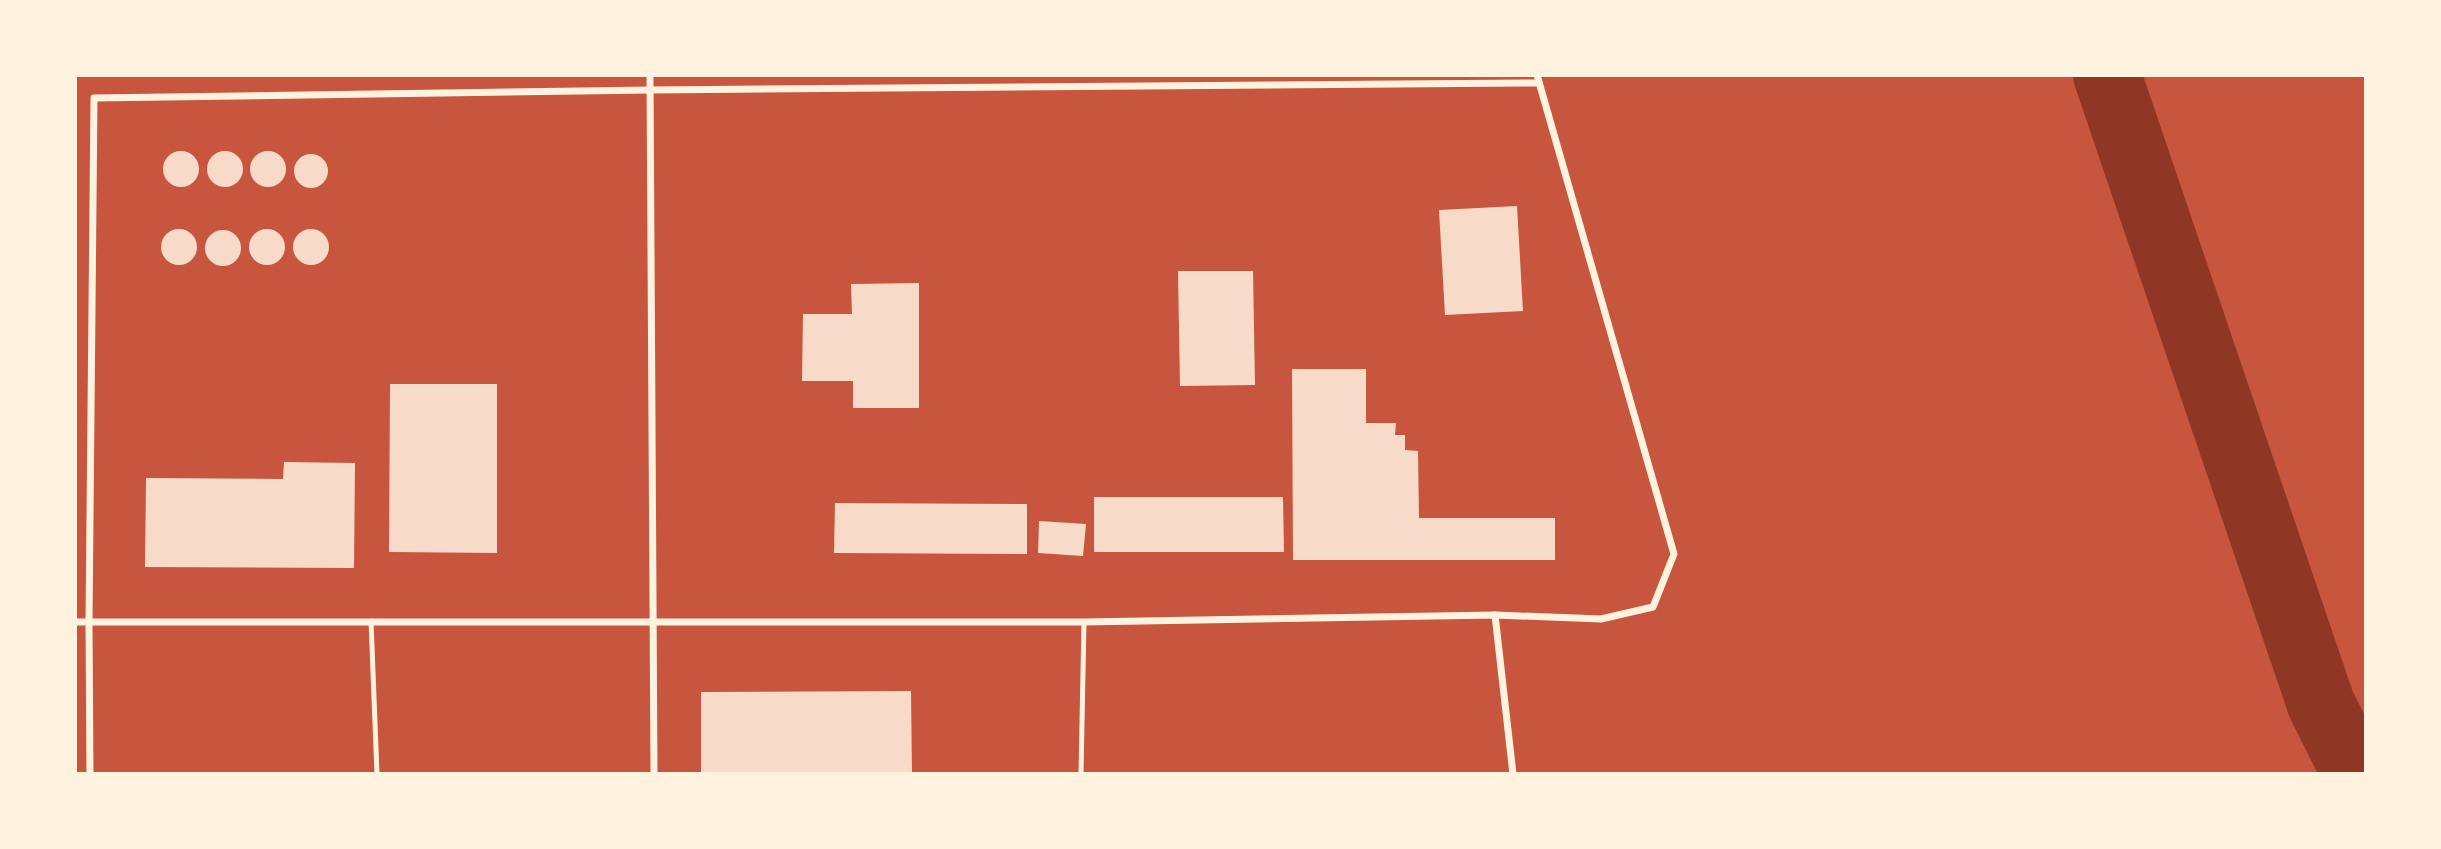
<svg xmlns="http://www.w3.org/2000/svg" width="2441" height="849" viewBox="0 0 2441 849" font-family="'DejaVu Sans',sans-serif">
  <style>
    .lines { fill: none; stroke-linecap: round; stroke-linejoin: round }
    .river { stroke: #8f3625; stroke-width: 68 }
    .building { fill: #f7dbc8 }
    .service { stroke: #fff3e0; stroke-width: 5 }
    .minor { stroke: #fff3e0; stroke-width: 7 }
  </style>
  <rect width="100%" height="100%" fill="#c8553d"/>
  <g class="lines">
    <path class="river" d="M2107,75L2321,704L2356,774"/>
  </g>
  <g class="building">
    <circle cx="225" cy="169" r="18"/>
    <circle cx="268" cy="169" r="18"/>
    <circle cx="181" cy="169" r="18"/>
    <circle cx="311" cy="171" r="17"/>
    <path d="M1517,206L1523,311L1445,315L1439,210Z"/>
    <circle cx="179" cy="247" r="18"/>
    <circle cx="311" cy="247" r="18"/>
    <circle cx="267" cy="247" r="18"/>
    <circle cx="223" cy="248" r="18"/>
    <path d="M1178,271H1253L1255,385L1180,386Z"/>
    <path d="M919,283V408H853V381H802L803,314H852L851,284Z"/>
    <path d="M1292,369H1366V423H1396L1395,435H1405V450L1418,451L1419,518H1555V560H1293Z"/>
    <path d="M390,384H497V553L389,552Z"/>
    <path d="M284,462L355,463L354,568L145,567L146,478L283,479Z"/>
    <path d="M1094,497H1283L1284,552H1094Z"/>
    <path d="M835,503L1027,504V554L834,553Z"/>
    <path d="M1039,521L1086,524L1083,556L1038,553Z"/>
    <path d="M911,691L912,774H701V692Z"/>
  </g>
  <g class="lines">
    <g class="service">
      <path d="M371,621L377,774"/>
      <path d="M1081,774L1084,622"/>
    </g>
    <g class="minor">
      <path d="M650,75L654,774"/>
      <path d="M1495,615L1513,774"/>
      <path d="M75,622H1084L1495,615L1601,619L1653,607L1674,554L1537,75"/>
      <path d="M90,774L89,622L94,98L650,90L1539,83"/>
    </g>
  </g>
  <rect width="2441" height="849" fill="none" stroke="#fff3e0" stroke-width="154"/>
</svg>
